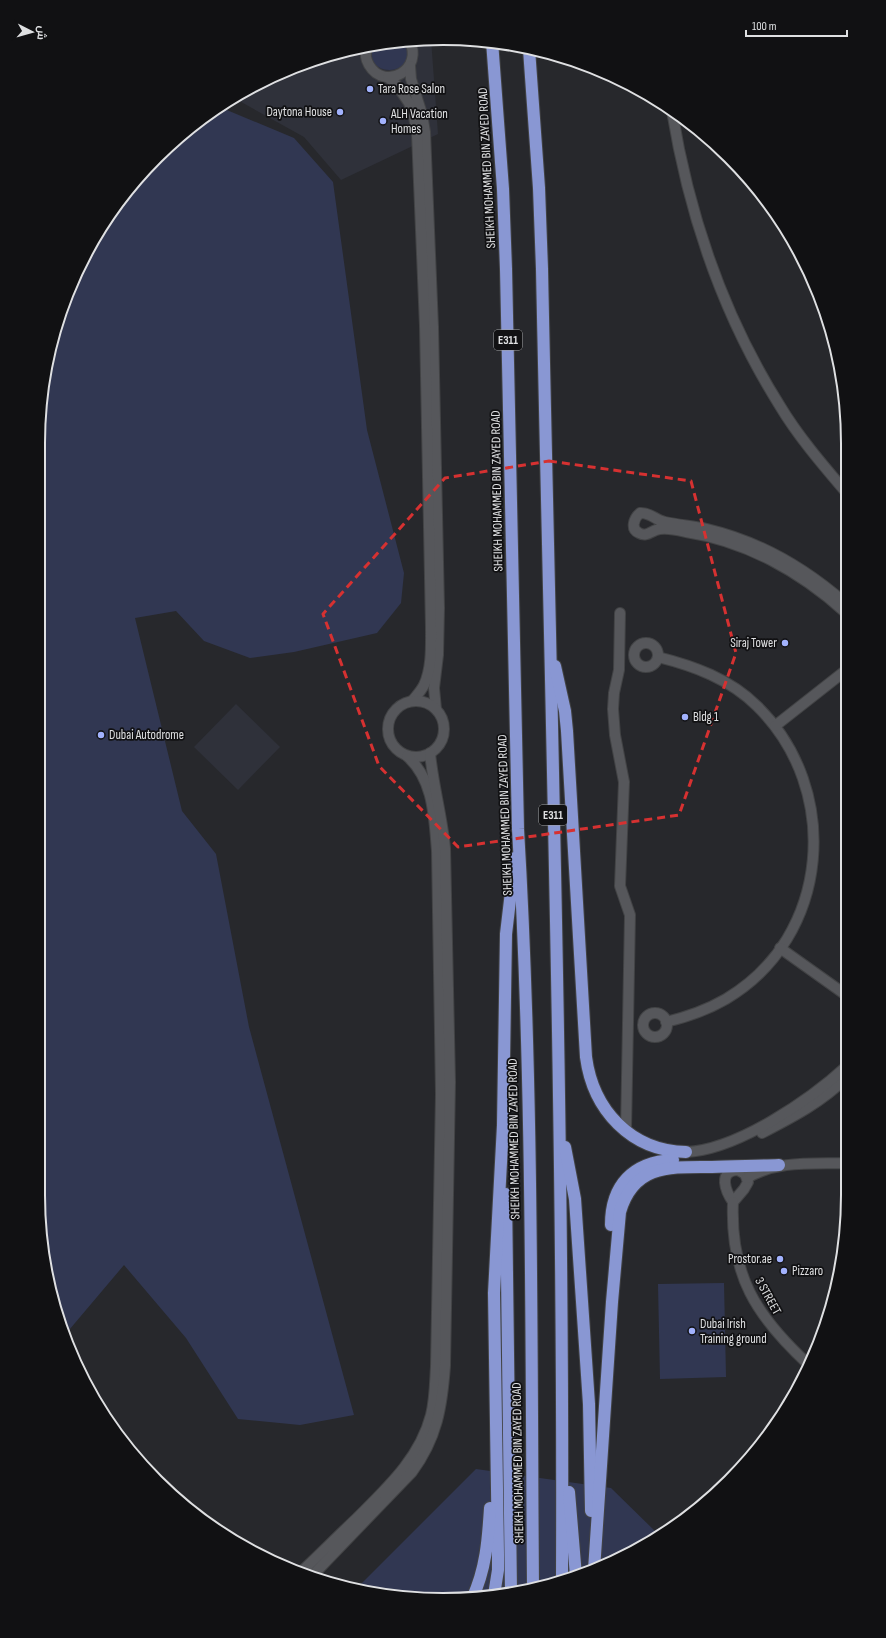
<svg xmlns="http://www.w3.org/2000/svg" width="886" height="1638" viewBox="0 0 886 1638" font-family="'Sofia Sans Condensed',Cairo,sans-serif">
  <style>
    .built { fill: #2f313a }
    .green { fill: #313752 }
    .lines { fill: none; stroke-linecap: round; stroke-linejoin: round }
    .minor-casing { stroke: #424345; stroke-width: 12 }
    .highway-casing { stroke: #424345; stroke-width: 14 }
    .minor { stroke: #56575b; stroke-width: 10 }
    .highway { stroke: #8997d3; stroke-width: 12 }
    .marked { fill: none; stroke: #d63131; stroke-width: 3; stroke-dasharray: 8 5; stroke-linejoin: round }
    .poi-dot { fill: #a2b2fd; stroke: #111113; stroke-width: 1.5 }
    .labels { text-anchor: middle; dominant-baseline: central; stroke-width: 3.5; stroke-linejoin: round; paint-order: stroke }
    .shield { fill: #111113; stroke: #a1a2a4; stroke-width: 1 }
    .shield-label { font-size: 12px; font-weight: bold; fill: #dfe0e2 }
    .poi-label { font-size: 13px; fill: #dfe0e2; stroke: #111113; text-anchor: start }
    .street-label { font-size: 13px; fill: #dfe0e2; stroke: #111113 }
    .rim { fill: none; stroke: #dfe0e2; stroke-width: 2 }
  </style>
  <rect width="100%" height="100%" fill="#27282c"/>
  <g class="built">
    <path d="M416,39H431L438,134L341,180L304,137L234,98L264,80L338,52Z"/>
    <path d="M236,704L280,747L238,790L194,747Z"/>
  </g>
  <g class="green">
    <path d="M403,41C425,76 361,81 373,46Z"/>
    <path d="M218,108H222L294,138L333,182L367,430L404,573L401,603L377,633L294,652L250,658L204,641L176,611L135,618L182,811L216,854L249,1027L354,1415L300,1425L238,1419L186,1338L124,1265L64,1336C44,1292 43,1242 38,1195L39,417L52,338L92,241L138,176L196,122Z"/>
    <path d="M724,1283L726,1377L660,1379L658,1284Z"/>
    <path d="M476,1469L611,1488L660,1536L598,1569L548,1586L470,1599H416L356,1589Z"/>
  </g>
  <g class="lines">
    <defs>
      <g id="minor">
        <path d="M367,47C365,53 366,60 369,65C385,92 425,69 409,40"/>
        <path d="M410,66L411,79L422,114L425,132L433,327L439,608L438,655L434,688L436,709"/>
        <path d="M388,77L398,87L409,103L414,117L417,134L425,326L431,628C431,646 432,668 424,685C421,691 417,695 413,700"/>
        <path d="M672,111C689,215 724,317 780,406C798,436 822,464 845,491"/>
        <path d="M845,603C805,568 758,541 707,529C693,526 679,525 665,522C655,520 650,512 640,513C634,518 630,529 639,533C646,537 650,532 656,530C665,527 677,530 686,532C746,541 801,572 845,612"/>
        <path d="M620,613L619,670L614,693L613,709L615,735L624,782L620,886L630,915L626,1131"/>
        <circle cx="646" cy="655" r="12"/>
        <path d="M658,657C694,666 730,679 757,706C842,789 831,937 726,999C707,1010 687,1017 666,1022"/>
        <circle cx="416" cy="729" r="28"/>
        <path d="M775,726L845,671"/>
        <path d="M780,948L846,995"/>
        <circle cx="655" cy="1025" r="12"/>
        <path d="M762,1133C793,1117 822,1102 847,1077"/>
        <path d="M686,1152C737,1150 810,1100 847,1066"/>
        <path d="M738,1170L745,1174L748,1182L744,1189L733,1202C726,1192 717,1171 738,1170Z"/>
        <path d="M747,1178C778,1160 812,1164 847,1163"/>
        <path d="M733,1202C730,1275 756,1316 808,1364"/>
        <path d="M300,1573C319,1555 338,1536 357,1518C387,1488 420,1458 431,1415C435,1399 435,1382 436,1366L441,1094L437,851C434,817 434,780 407,756"/>
        <path d="M311,1577L412,1472C437,1438 442,1407 445,1366L450,1082L445,848C442,816 433,785 430,753"/>
      </g>
      <g id="highway">
        <path d="M492,41L503,189L506,269L518,829C533,1082 531,1335 533,1589"/>
        <path d="M529,49L539,188L542,269C551,706 564,1144 562,1581"/>
        <path d="M555,666L565,711L567,731L586,1057C593,1110 631,1151 686,1152"/>
        <path d="M565,1147L575,1199L589,1404L591,1511"/>
        <path d="M506,1194L511,1592"/>
        <path d="M611,1225C611,1185 633,1162 673,1160"/>
        <path d="M569,1492L576,1576"/>
        <path d="M594,1570L612,1302L620,1212C634,1164 670,1167 712,1167C734,1166 757,1166 779,1165"/>
        <path d="M494,1595L498,1570V1554L494,1293L503,1125L506,934L515,858"/>
        <path d="M472,1599C486,1569 488,1540 490,1508"/>
      </g>
    </defs>
    <use href="#minor" class="minor-casing"/>
    <use href="#highway" class="highway-casing"/>
    <use href="#minor" class="minor"/>
    <use href="#highway" class="highway"/>
  </g>
  <path class="marked" d="M549,461L691,481L736,653L679,815L458,847L379,766L323,614L445,478Z"/>
  <g class="poi-dot">
    <circle cx="370" cy="89" r="4"/>
    <circle cx="340" cy="112" r="4"/>
    <circle cx="383" cy="121" r="4"/>
    <circle cx="785" cy="643" r="4"/>
    <circle cx="685" cy="717" r="4"/>
    <circle cx="101" cy="735" r="4"/>
    <circle cx="780" cy="1259" r="4"/>
    <circle cx="784" cy="1271" r="4"/>
    <circle cx="692" cy="1331" r="4"/>
  </g>
  <g class="labels">
    <g class="shield">
      <rect x="494" y="330" width="28" height="20" rx="3"/>
      <rect x="539" y="805" width="28" height="20" rx="3"/>
    </g>
    <g class="shield-label">
      <text x="508" y="340">E311</text>
      <text x="553" y="815">E311</text>
    </g>
    <g class="poi-label">
      <text x="378" y="89">Tara Rose Salon</text>
      <text x="332" y="112" text-anchor="end">Daytona House</text>
      <text x="391" y="114">ALH Vacation<tspan x="391" dy="15">Homes</tspan></text>
      <text x="777" y="643" text-anchor="end">Siraj Tower</text>
      <text x="693" y="717">Bldg 1</text>
      <text x="109" y="735">Dubai Autodrome</text>
      <text x="772" y="1259" text-anchor="end">Prostor.ae</text>
      <text x="792" y="1271">Pizzaro</text>
      <text x="700" y="1324">Dubai Irish<tspan x="700" dy="15">Training ground</tspan></text>
    </g>
    <g class="street-label">
      <text transform="translate(487 168) rotate(-93)">SHEIKH MOHAMMED BIN ZAYED ROAD</text>
      <text transform="translate(497 491) rotate(-91)">SHEIKH MOHAMMED BIN ZAYED ROAD</text>
      <text transform="translate(505 815) rotate(-92)">SHEIKH MOHAMMED BIN ZAYED ROAD</text>
      <text transform="translate(514 1139) rotate(-91)">SHEIKH MOHAMMED BIN ZAYED ROAD</text>
      <text transform="translate(768 1296) rotate(61)">3 STREET</text>
      <text transform="translate(518 1463) rotate(-91)">SHEIKH MOHAMMED BIN ZAYED ROAD</text>
    </g>
  </g>
  <path d="M0 0H886V1638H0ZM443 45H443A398 398 0 0 1 841 443V1195A398 398 0 0 1 443 1593H443A398 398 0 0 1 45 1195V443A398 398 0 0 1 443 45Z" fill="#111113" fill-rule="evenodd"/>
  <path class="rim" d="M443 45H443A398 398 0 0 1 841 443V1195A398 398 0 0 1 443 1593H443A398 398 0 0 1 45 1195V443A398 398 0 0 1 443 45Z"/>
  <g transform="translate(32 32) rotate(96)" stroke="#111113" stroke-width="3" paint-order="stroke">
  <path d="M0-3L7 15L0 10L-7 15Z" fill="#dfe0e2"/>
  <text y="-6" font-size="11" font-weight="bold" text-anchor="middle" fill="#dfe0e2">ش</text>
  </g>
  <path d="M746 30v6h101v-6" fill="none" stroke="#dfe0e2" stroke-width="2"/>
  <text x="752" y="30" font-size="12" fill="#dfe0e2" stroke="#111113" stroke-width="3" paint-order="stroke">100 m</text>
</svg>
